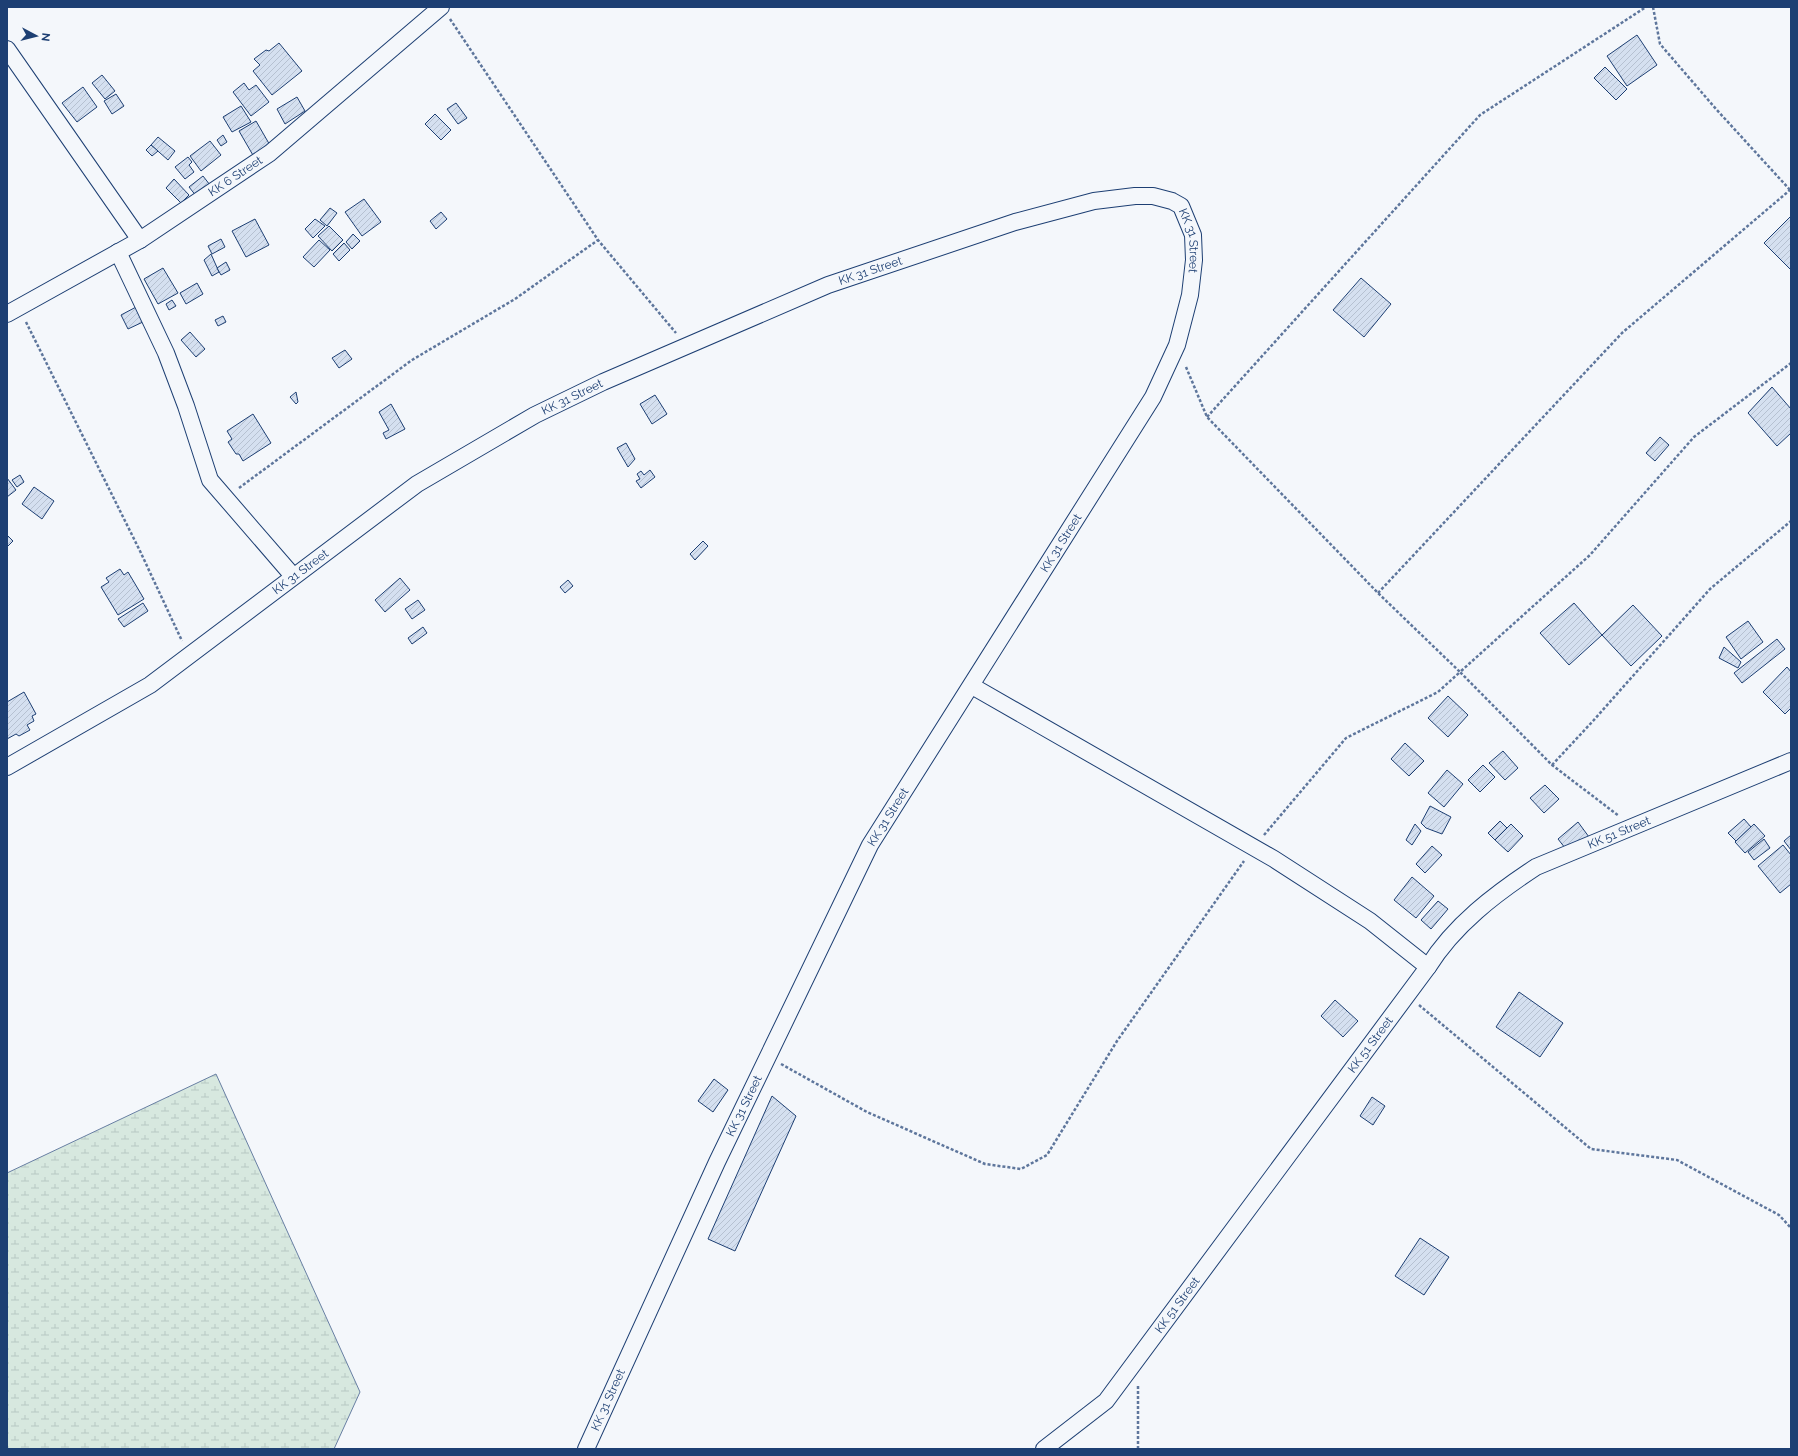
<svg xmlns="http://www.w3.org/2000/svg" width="1798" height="1456" viewBox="0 0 1798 1456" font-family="Raleway,sans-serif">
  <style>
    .wetland { fill: url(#wetland-marsh); stroke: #687fa3 }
    .building { fill: url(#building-hatch); stroke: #1d3f73 }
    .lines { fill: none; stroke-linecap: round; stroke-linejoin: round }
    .street-casing { stroke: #1d3f73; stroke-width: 18 }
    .path { stroke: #5e769c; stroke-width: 2.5; stroke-dasharray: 3 2; stroke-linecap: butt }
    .street { stroke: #f4f7fb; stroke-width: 16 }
    .labels { text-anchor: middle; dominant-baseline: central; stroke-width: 3; stroke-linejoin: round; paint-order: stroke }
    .street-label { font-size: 12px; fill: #1d3f73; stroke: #f4f7fb }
  </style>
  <defs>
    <pattern id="wetland-marsh" width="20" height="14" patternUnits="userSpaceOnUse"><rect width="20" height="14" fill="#d7e8df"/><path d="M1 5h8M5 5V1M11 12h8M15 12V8" fill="none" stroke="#b8c8c3"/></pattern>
    <pattern id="building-hatch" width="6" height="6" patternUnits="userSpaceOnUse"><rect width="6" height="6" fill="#d5e0f0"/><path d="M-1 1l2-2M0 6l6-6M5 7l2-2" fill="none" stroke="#b6c1d1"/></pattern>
  </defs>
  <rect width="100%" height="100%" fill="#f4f7fb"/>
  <path class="wetland" d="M216,1074L360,1392L334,1449H7V1173Z"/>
  <g class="building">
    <path d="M1637,35L1657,65L1627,86L1607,56Z"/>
    <path d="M279,43L302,71L272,95L253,71L260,65L254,59L266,50L269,51Z"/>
    <path d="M1605,67L1627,89L1616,100L1594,78Z"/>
    <path d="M102,75L115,91L105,99L92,83Z"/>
    <path d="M244,83L249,90L256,85L269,102L251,116L233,92Z"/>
    <path d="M83,87L97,107L77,122L62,103Z"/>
    <path d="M116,94L124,106L112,114L104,101Z"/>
    <path d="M297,97L305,111L285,124L277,109Z"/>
    <path d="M456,103L467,118L458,124L447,109Z"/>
    <path d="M241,106L251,122L232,132L223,117Z"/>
    <path d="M435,114L451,130L441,140L425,124Z"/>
    <path d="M256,121L271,147L254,157L239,131Z"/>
    <path d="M223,135L227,142L221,146L217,140Z"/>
    <path d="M158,137L175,151L168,160L151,145Z"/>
    <path d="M210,141L221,155L201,171L190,156Z"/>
    <path d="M151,145L158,151L152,156L146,150Z"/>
    <path d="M188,157L192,162L189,165L194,172L185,179L175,167Z"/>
    <path d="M203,176L217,194L197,197L189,187Z"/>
    <path d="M174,179L189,195L181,203L166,188Z"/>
    <path d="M364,199L381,222L362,236L345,212Z"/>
    <path d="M330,208L337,213L327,226L320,220Z"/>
    <path d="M441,212L447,219L436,229L430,221Z"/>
    <path d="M1791,216V270L1764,243Z"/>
    <path d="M255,219L269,245L246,257L232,231Z"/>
    <path d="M315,219L325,226L313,238L305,229Z"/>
    <path d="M329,226L343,240L332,251L318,236Z"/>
    <path d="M353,234L360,241L352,249L346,242Z"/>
    <path d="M221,239L225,247L212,254L208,246Z"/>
    <path d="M319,240L330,250L314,267L303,257Z"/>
    <path d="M344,243L350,250L339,261L333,254Z"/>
    <path d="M211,254L219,272L212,276L204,260Z"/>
    <path d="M226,262L230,270L221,275L217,268Z"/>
    <path d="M163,268L178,293L158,304L144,279Z"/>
    <path d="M1361,278L1391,304L1364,337L1333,310Z"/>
    <path d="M197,283L203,294L186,304L180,293Z"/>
    <path d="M172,300L176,306L169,310L166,304Z"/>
    <path d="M138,306L145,321L128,329L121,315Z"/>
    <path d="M223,316L226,322L218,326L215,320Z"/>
    <path d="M190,332L205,349L196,357L181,340Z"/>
    <path d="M345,350L352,359L339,368L332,358Z"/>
    <path d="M1772,387L1791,409V433L1777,446L1748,413Z"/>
    <path d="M296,392L298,402L296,404L290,397Z"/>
    <path d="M655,395L667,414L652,424L640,404Z"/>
    <path d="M391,404L405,429L386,439L383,433L389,430L379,412Z"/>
    <path d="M253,414L271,443L243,461L239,454H236L228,442L232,439L227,431Z"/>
    <path d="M1660,437L1669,445L1655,461L1646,453Z"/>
    <path d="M626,443L635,459L628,467L617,448Z"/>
    <path d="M650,470L655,477L641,488L636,481L640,479L637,474L641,471L644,475Z"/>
    <path d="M20,475L24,482L17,487L12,480Z"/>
    <path d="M7,478L16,490L7,497Z"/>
    <path d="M34,487L54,501L42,519L22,504Z"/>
    <path d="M7,535L13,541L7,547Z"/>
    <path d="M703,541L708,546L695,560L690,554Z"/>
    <path d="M120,569L124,575L128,572L144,599L118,615L101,587L109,582L106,578Z"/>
    <path d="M400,578L410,590L385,612L375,600Z"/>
    <path d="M568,580L573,586L565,593L560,587Z"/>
    <path d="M418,600L425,610L412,619L405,609Z"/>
    <path d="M143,603L148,611L124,627L118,619Z"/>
    <path d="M1574,603L1602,635L1569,665L1540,633Z"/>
    <path d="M1633,605L1662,636L1631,666L1602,635Z"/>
    <path d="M1748,621L1763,642L1741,659L1726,637Z"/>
    <path d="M423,627L427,633L412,644L408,638Z"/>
    <path d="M1777,639L1785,649L1742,683L1734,673Z"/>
    <path d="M1724,647L1741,662L1738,668L1719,658Z"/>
    <path d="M1787,667L1791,672V708L1785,714L1763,692Z"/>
    <path d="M24,692L36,714L32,716L34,721L27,725L30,730L19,736L16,734L7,739V702Z"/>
    <path d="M1448,696L1468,715L1448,737L1428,718Z"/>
    <path d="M1405,743L1424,761L1409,776L1391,759Z"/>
    <path d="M1503,751L1518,768L1505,780L1489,763Z"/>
    <path d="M1483,765L1495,777L1480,792L1468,780Z"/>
    <path d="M1447,770L1463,784L1444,807L1428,793Z"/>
    <path d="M1545,785L1559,799L1544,813L1530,798Z"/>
    <path d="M1430,806L1451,817L1442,834L1426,828L1421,823Z"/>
    <path d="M1744,819L1751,827L1736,841L1728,833Z"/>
    <path d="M1500,821L1507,828L1495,840L1488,833Z"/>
    <path d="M1578,822L1589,837L1569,853L1558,839Z"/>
    <path d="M1415,824L1421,831L1412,845L1406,840Z"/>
    <path d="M1511,824L1523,836L1508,852L1495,840Z"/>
    <path d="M1754,824L1765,836L1745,853L1735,842Z"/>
    <path d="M1791,835V850L1784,841Z"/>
    <path d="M1764,839L1770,848L1754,860L1748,852Z"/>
    <path d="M1783,845L1791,855V884L1780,893L1758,866Z"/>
    <path d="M1432,846L1442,855L1425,873L1416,864Z"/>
    <path d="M1412,877L1434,896L1416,918L1394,900Z"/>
    <path d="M1438,901L1448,909L1431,929L1421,920Z"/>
    <path d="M1519,992L1563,1023L1540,1057L1496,1027Z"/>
    <path d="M1335,1000L1358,1021L1343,1037L1321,1016Z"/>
    <path d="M714,1079L728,1090L713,1112L698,1101Z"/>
    <path d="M772,1096L796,1116L735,1251L708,1239Z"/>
    <path d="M1372,1097L1385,1106L1373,1125L1360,1116Z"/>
    <path d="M1420,1238L1449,1257L1424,1295L1395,1276Z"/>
  </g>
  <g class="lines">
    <defs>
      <g id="street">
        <path d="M7,49L140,240"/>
        <path d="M118,252L166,353L186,406L210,480L293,576"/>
        <path id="s1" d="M7,314L140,240L270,153L441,7"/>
        <path d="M972,686L1274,859L1370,921L1428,967"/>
        <path id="s2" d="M7,767L150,685L417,484L535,415L603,382L828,285L1015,222L1094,201L1135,196H1153L1172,201L1181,206L1193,235L1194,260L1190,295L1177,345L1153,397L870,845L717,1162L586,1449"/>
        <path id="s3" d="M1044,1449L1106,1401L1428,967C1454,925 1495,894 1536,867L1791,761"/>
      </g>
    </defs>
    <use href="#street" class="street-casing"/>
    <g class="path">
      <path d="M1653,7L1660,44L1716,109L1791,191"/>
      <path d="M450,19L598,240L676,333"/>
      <path d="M26,322L140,551L182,641"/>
      <path d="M1186,367L1207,417L1378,593L1460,672L1590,555L1694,437L1791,363"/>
      <path d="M1207,417L1480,115L1646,7"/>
      <path d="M239,488L412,360L515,299L598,240"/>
      <path d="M1378,593L1622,333L1790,190"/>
      <path d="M1552,765L1593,721L1710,589L1791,521"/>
      <path d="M1264,835L1346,738L1438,692L1460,672L1552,765L1619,816"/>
      <path d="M1419,1005L1591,1149L1677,1160L1779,1215L1791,1228"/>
      <path d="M781,1064L867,1112L985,1164L1021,1169L1047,1155L1117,1041L1244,861"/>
      <path d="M1138,1386V1449"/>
    </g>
    <use href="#street" class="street"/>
  </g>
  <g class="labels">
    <g class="street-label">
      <text stroke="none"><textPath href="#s1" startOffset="267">KK 6 Street</textPath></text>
      <text stroke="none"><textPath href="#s2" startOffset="1361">KK 31 Street</textPath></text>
      <text stroke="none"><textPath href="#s2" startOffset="1001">KK 31 Street</textPath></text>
      <text stroke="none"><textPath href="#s2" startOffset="677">KK 31 Street</textPath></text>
      <text transform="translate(1061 543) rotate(-58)">KK 31 Street</text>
      <text stroke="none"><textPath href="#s2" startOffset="353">KK 31 Street</textPath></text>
      <text transform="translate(888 817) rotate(-58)">KK 31 Street</text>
      <text stroke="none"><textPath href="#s3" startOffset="857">KK 51 Street</textPath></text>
      <text stroke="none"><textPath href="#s3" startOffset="522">KK 51 Street</textPath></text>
      <text transform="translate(744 1106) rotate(-64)">KK 31 Street</text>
      <text stroke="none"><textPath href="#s3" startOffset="198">KK 51 Street</textPath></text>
      <text transform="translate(608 1400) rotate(-66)">KK 31 Street</text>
    </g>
  </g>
  <rect width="1798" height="1456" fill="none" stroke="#1d3f73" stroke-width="16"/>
  <g transform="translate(36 36) rotate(97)" stroke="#f4f7fb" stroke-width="3" paint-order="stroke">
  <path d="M0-3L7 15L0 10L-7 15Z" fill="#1d3f73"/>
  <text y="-6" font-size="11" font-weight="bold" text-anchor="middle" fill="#1d3f73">N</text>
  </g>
</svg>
